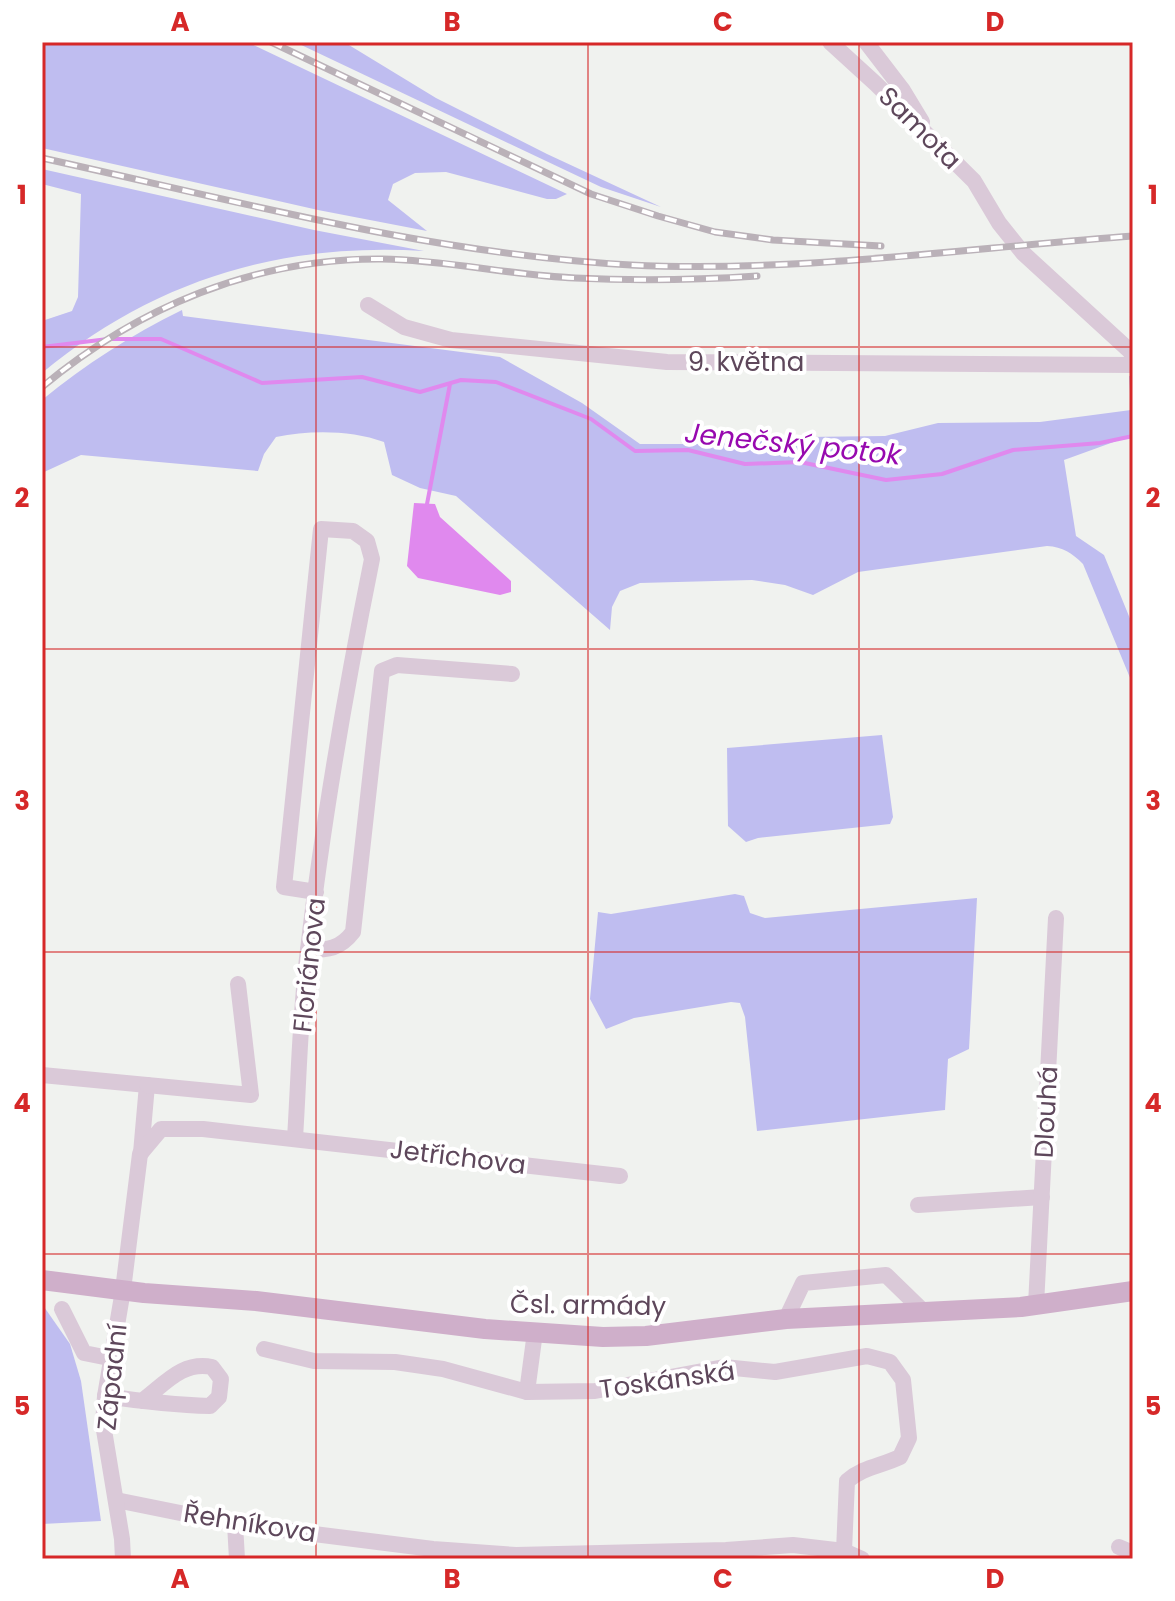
<svg xmlns="http://www.w3.org/2000/svg" width="1175" height="1601" viewBox="0 0 1175 1601" font-family="Poppins,sans-serif">
  <style>
    .green { fill: #bfbdf0 }
    .water { fill: #e089ee }
    .lines { fill: none; stroke-linecap: round; stroke-linejoin: round }
    .stream { stroke: #e089ee; stroke-width: 4 }
    .minor { stroke: #dac9d8; stroke-width: 16 }
    .major { stroke: #cfafca; stroke-width: 20 }
    .rail-casing { stroke: #bab1b8; stroke-width: 7 }
    .rail { stroke: #fff; stroke-width: 4; stroke-dasharray: 12; stroke-linecap: butt }
    .grid { fill: none; stroke: #d62828; stroke-width: 2; stroke-opacity: 0.55 }
    .labels { text-anchor: middle; dominant-baseline: central; stroke-width: 8; stroke-linejoin: round; paint-order: stroke }
    .street-label { font-size: 26px; fill: #5e475b; stroke: #fff }
    .water-label { font-size: 28px; font-style: italic; fill: #9709af; stroke: #fff }
    .neatline { fill: none; stroke: #d62828; stroke-width: 3 }
    .grid-label { font-size: 26px; text-anchor: middle; font-weight: bold; fill: #d62828 }
  </style>
  <rect width="100%" height="100%" fill="#f0f2ef"/>
  <g class="green">
    <path d="M42,42H247L567,194L556,199H547L446,172L415,173L393,184L388,200L427,231L318,210L42,148Z"/>
    <path d="M295,42H344L436,98L547,154L661,207L601,187Z"/>
    <path d="M42,169L314,230L424,251C280,242 153,281 42,373V321L72,311L78,297L81,194L42,184Z"/>
    <path d="M182,310L183,316L500,357L582,403L640,444H716L804,437L885,436L938,423L1040,422L1131,410L1129,376L1133,377V435L1064,460L1076,536L1104,555L1133,626V685L1083,564C1072,553 1063,547 1047,546L858,572L813,595L785,585L752,580L640,583L620,591L612,607L610,630L456,496L420,488L392,475L384,442C351,430 310,430 276,437L264,454L258,471L81,455L42,473V400C86,364 131,335 182,310Z"/>
    <path d="M882,735L893,817L890,824L758,838L746,842L728,826L727,748Z"/>
    <path d="M735,894L744,896L750,913L765,918L977,898L969,1049L948,1059L945,1110L757,1131L745,1017L740,1003L731,1002L634,1018L606,1029L590,999L598,912L611,914Z"/>
    <path d="M42,1304L70,1344L81,1381L101,1521L42,1524Z"/>
  </g>
  <path class="water" d="M414,503L435,504L440,517L511,581V592L500,595L418,578L407,566Z"/>
  <g class="lines">
    <g class="stream">
      <path d="M42,347L108,339H161L262,383L362,377L420,392L461,380L496,382L591,419L635,451L688,450L745,464L800,462L886,480L942,474L1013,450L1100,443L1133,436"/>
      <path d="M427,504L450,384"/>
    </g>
    <g class="minor">
      <path d="M830,42L876,84L974,181L999,223L1023,253L1131,352L1133,362"/>
      <path d="M866,42L902,89L922,122"/>
      <path d="M368,305L404,327L451,340L667,362L1133,365"/>
      <path d="M308,950C328,950 340,949 353,932L382,671L397,665L512,674"/>
      <path d="M42,1075L147,1085L141,1153"/>
      <path d="M147,1085L251,1095L238,984"/>
      <path d="M295,1138C299,1076 300,1012 308,950C323,819 346,688 372,559L367,541L353,531L321,529L284,887L316,892"/>
      <path d="M918,1205L1042,1197"/>
      <path d="M1036,1305L1056,918"/>
      <path d="M62,1309L84,1353L109,1358"/>
      <path d="M786,1319L803,1283L886,1275L922,1310"/>
      <path d="M264,1349L314,1361L395,1362L443,1369L527,1392L595,1391L724,1367L775,1372L867,1356L890,1362L903,1380L909,1438L900,1457C881,1466 863,1467 847,1481L844,1551L842,1559"/>
      <path d="M527,1392L535,1332"/>
      <path d="M105,1396C140,1401 175,1405 210,1406L219,1397L221,1379L212,1367C182,1361 165,1384 142,1401"/>
      <path d="M116,1500L235,1524L433,1549L516,1555L726,1550L793,1545L844,1551L862,1559"/>
      <path d="M235,1524L237,1559"/>
      <path d="M1119,1547L1133,1553"/>
      <path d="M123,1559L122,1539L103,1424L105,1396L123,1290L140,1154L161,1129H203L620,1176"/>
    </g>
    <path class="major" d="M42,1280L144,1293L256,1301L485,1329L603,1337L646,1336L786,1319L1021,1307L1133,1291"/>
    <defs>
      <g id="rail">
        <path d="M271,42L591,194L658,216L715,232L773,240L881,246"/>
        <path d="M42,158C237,201 431,254 631,265C798,273 967,248 1133,236"/>
        <path d="M42,387C138,307 255,258 382,259C446,260 510,275 575,278C636,281 697,280 757,276"/>
      </g>
    </defs>
    <use href="#rail" class="rail-casing"/>
    <use href="#rail" class="rail"/>
  </g>
  <path class="grid" d="M316,42V1559M588,42V1559M859,42V1559M42,347H1133M42,649H1133M42,952H1133M42,1254H1133"/>
  <g class="labels">
    <g class="street-label">
      <text transform="translate(920 128) rotate(45)">Samota</text>
      <text x="746" y="362">9. května</text>
      <text transform="translate(309 965) rotate(-84)">Floriánova</text>
      <text transform="translate(1046 1112) rotate(-87)">Dlouhá</text>
      <text transform="translate(458 1157) rotate(7)">Jetřichova</text>
      <text transform="translate(588 1305) rotate(1)">Čsl. armády</text>
      <text transform="translate(112 1377) rotate(-84)">Západní</text>
      <text transform="translate(667 1380) rotate(-8)">Toskánská</text>
      <text transform="translate(250 1523) rotate(9)">Řehníkova</text>
    </g>
    <g class="water-label">
      <text transform="translate(793 444) rotate(6)">Jenečský potok</text>
    </g>
  </g>
  <rect width="1175" height="1601" fill="none" stroke="#ffffff" stroke-width="88"/>
  <rect x="44" y="44" width="1087" height="1513" class="neatline"/>
  <g class="grid-label">
    <text x="180" y="31">A</text>
    <text x="452" y="31">B</text>
    <text x="723" y="31">C</text>
    <text x="995" y="31">D</text>
    <text x="22" y="204">1</text>
    <text x="1153" y="204">1</text>
    <text x="22" y="507">2</text>
    <text x="1153" y="507">2</text>
    <text x="22" y="810">3</text>
    <text x="1153" y="810">3</text>
    <text x="22" y="1112">4</text>
    <text x="1153" y="1112">4</text>
    <text x="22" y="1415">5</text>
    <text x="1153" y="1415">5</text>
    <text x="180" y="1588">A</text>
    <text x="452" y="1588">B</text>
    <text x="723" y="1588">C</text>
    <text x="995" y="1588">D</text>
  </g>
</svg>
